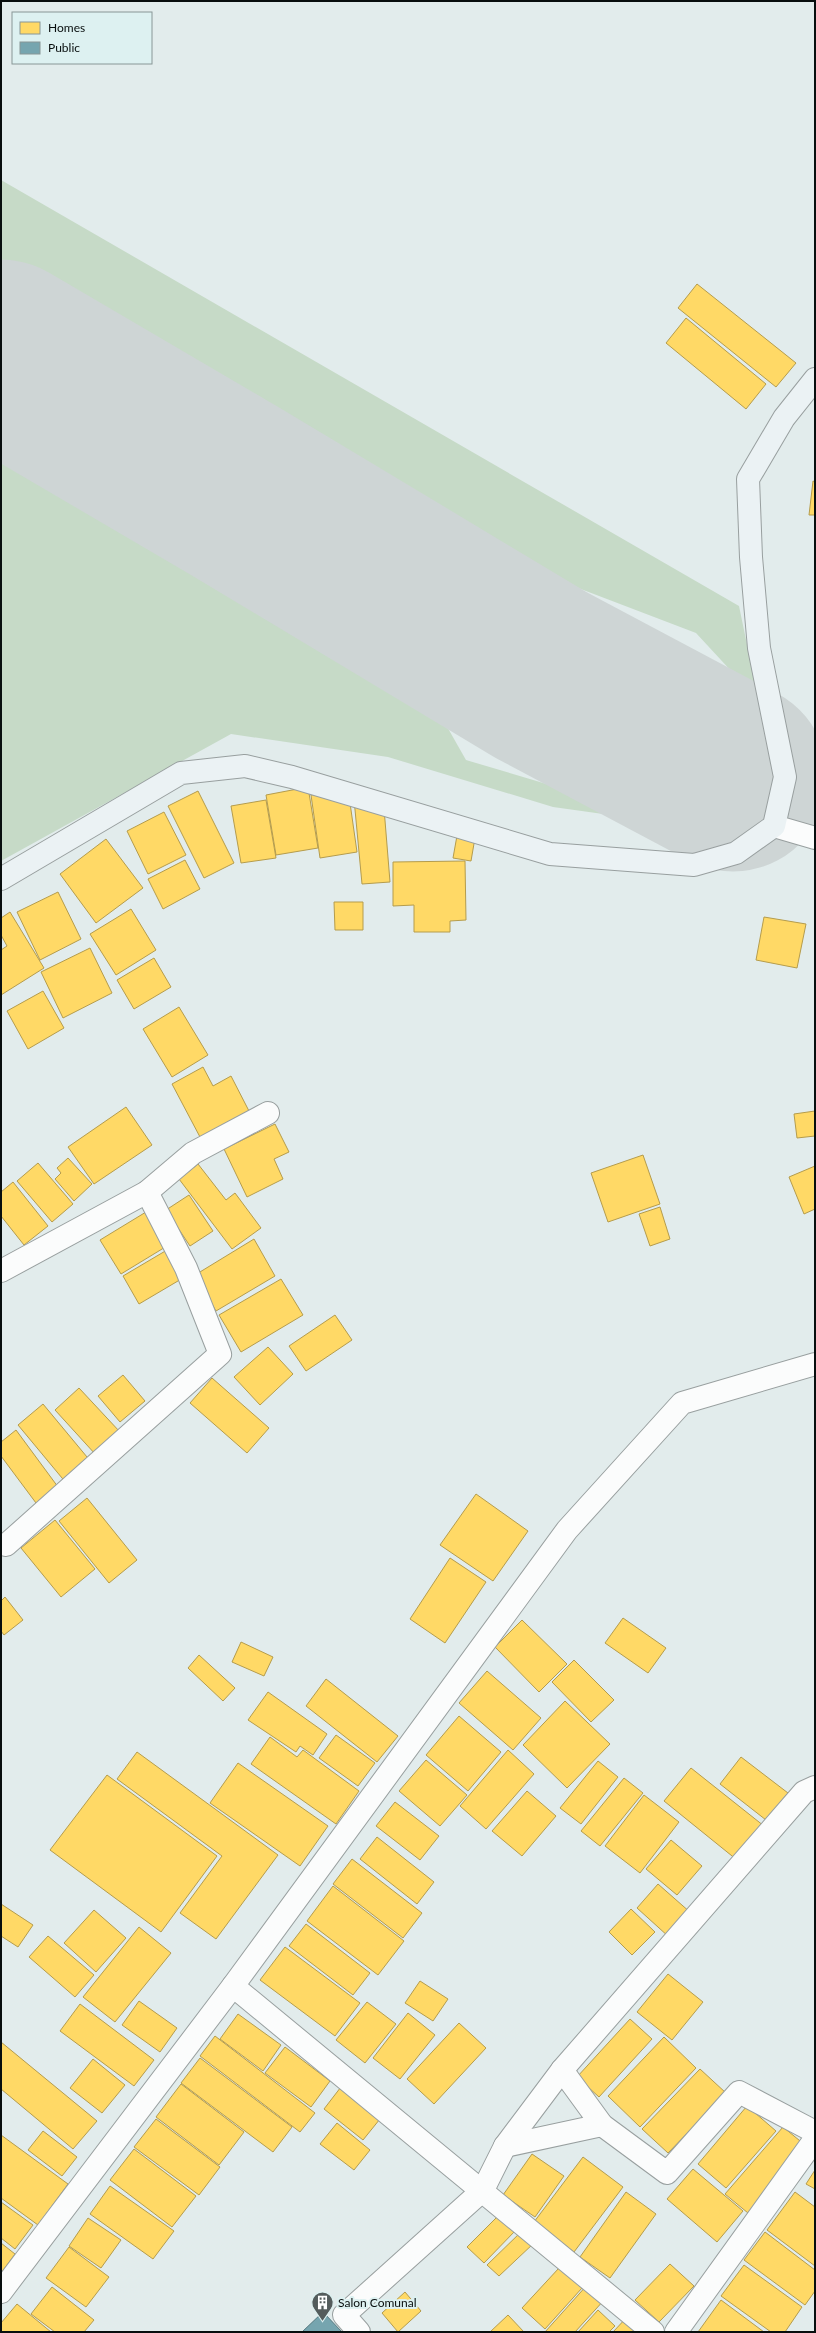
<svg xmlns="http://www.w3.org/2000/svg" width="816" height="2333" viewBox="0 0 816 2333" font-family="Lato,sans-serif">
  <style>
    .green { fill: #c6dac7 }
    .homes { fill: #ffd966; stroke: #b59c4c }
    .public { fill: #76a5af; stroke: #55787f }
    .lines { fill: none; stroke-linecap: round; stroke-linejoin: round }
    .runway { stroke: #ced5d5; stroke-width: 189 }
    .minor-casing { stroke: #989f9f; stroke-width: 24 }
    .secondary-casing { stroke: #989f9f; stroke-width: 24 }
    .minor { stroke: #fbfcfc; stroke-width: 22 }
    .secondary { stroke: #ebf2f4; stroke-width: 22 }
    .labels { text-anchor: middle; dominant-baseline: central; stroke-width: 4; stroke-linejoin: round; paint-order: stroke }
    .poi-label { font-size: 12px; fill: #080e0e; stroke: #ddf1f1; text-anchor: start }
  </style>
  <rect width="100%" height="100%" fill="#e2ecec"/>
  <path class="green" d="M1,180L739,606L771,760L747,794L697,817L639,819L553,807L388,757L231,734L1,861V412L400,644L466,760L627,808L719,802L757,768L751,726L733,673L696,633L463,544L441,542L1,289Z"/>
  <g class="homes">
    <path d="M697,284L796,363L776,387L678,308Z"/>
    <path d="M686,318L766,384L746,409L666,343Z"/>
    <path d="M813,481L815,482V515H809Z"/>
    <path d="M308,787L318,848L276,855L266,795Z"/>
    <path d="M348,789L357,852L320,858L311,795Z"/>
    <path d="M198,791L234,863L204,878L168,806Z"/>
    <path d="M383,796L390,882L362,884L354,799Z"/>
    <path d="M266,800L276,858L241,863L231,806Z"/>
    <path d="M164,812L186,855L148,874L127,831Z"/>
    <path d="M458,830L476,832L471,861L453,858Z"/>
    <path d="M106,839L143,888L96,923L60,874Z"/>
    <path d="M185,860L200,889L163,909L148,879Z"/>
    <path d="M465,861L466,920L450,921V932H414V905L393,906V862Z"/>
    <path d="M58,892L81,939L40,960L17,912Z"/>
    <path d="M334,902H363V930H335Z"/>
    <path d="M131,909L156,950L116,975L90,934Z"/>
    <path d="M10,912L44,968L1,995V950L7,946L1,935V918Z"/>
    <path d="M764,917L806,924L797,968L756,960Z"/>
    <path d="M90,948L112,993L63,1018L41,972Z"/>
    <path d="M154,958L171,987L134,1009L117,980Z"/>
    <path d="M43,991L64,1028L28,1049L7,1011Z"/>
    <path d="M179,1007L208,1055L172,1077L143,1029Z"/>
    <path d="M203,1067L213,1086L231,1076L249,1111L200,1137L172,1084Z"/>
    <path d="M126,1107L152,1145L94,1184L68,1147Z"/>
    <path d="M815,1111V1136L797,1138L794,1114Z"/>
    <path d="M275,1124L289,1152L274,1159L283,1179L247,1197L224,1149Z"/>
    <path d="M643,1155L660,1204L608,1222L591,1173Z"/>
    <path d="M68,1158L92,1184L74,1201L55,1179L61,1173L57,1168Z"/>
    <path d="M38,1163L73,1204L52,1222L17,1181Z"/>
    <path d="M198,1164L226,1200L235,1193L261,1228L232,1249L179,1179Z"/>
    <path d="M815,1166V1209L804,1214L789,1177Z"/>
    <path d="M13,1182L48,1226L24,1245L1,1216V1192Z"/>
    <path d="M189,1195L213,1231L190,1246L166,1210Z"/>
    <path d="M660,1207L670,1239L650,1246L639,1214Z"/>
    <path d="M146,1212L167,1246L121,1274L100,1240Z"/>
    <path d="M254,1239L275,1276L216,1311L195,1275Z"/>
    <path d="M167,1250L183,1278L139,1304L123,1276Z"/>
    <path d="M281,1279L303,1315L241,1352L219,1315Z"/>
    <path d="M335,1315L352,1340L306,1371L289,1346Z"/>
    <path d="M268,1347L293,1374L260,1405L234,1377Z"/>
    <path d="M123,1375L145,1401L120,1422L98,1396Z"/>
    <path d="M212,1378L269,1428L247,1453L190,1403Z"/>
    <path d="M79,1388L120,1432L96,1455L55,1410Z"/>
    <path d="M43,1404L92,1463L67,1484L18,1425Z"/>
    <path d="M16,1430L61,1491L39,1507L1,1456V1442Z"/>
    <path d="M476,1494L528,1531L493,1581L440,1545Z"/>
    <path d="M87,1498L137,1560L109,1583L59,1521Z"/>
    <path d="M55,1520L95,1569L61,1597L21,1548Z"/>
    <path d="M450,1558L486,1582L445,1643L410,1619Z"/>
    <path d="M5,1597L23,1620L4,1635L1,1631V1601Z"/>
    <path d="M623,1618L666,1648L648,1673L605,1643Z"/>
    <path d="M522,1620L567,1664L539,1692L495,1647Z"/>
    <path d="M241,1642L273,1657L264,1676L232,1662Z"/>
    <path d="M199,1655L235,1688L223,1701L188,1668Z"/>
    <path d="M574,1660L614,1700L591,1722L552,1682Z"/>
    <path d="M487,1671L541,1718L513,1750L459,1703Z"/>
    <path d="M326,1679L398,1736L377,1762L306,1706Z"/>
    <path d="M268,1692L327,1734L313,1755L300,1746L296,1752L248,1720Z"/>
    <path d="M565,1701L610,1744L567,1788L523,1745Z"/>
    <path d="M459,1716L501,1752L468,1791L426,1755Z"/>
    <path d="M336,1735L375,1763L358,1786L319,1758Z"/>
    <path d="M270,1737L297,1757L303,1750L359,1791L336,1824L251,1764Z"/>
    <path d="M508,1750L534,1774L486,1829L460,1806Z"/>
    <path d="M137,1752L278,1855L216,1939L180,1913L222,1856L117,1779Z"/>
    <path d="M741,1757L788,1793L766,1820L720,1784Z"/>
    <path d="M426,1760L467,1795L440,1826L399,1791Z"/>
    <path d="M598,1761L618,1777L581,1824L560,1808Z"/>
    <path d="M238,1763L328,1826L300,1866L210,1803Z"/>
    <path d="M691,1768L764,1826L737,1860L664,1801Z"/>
    <path d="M107,1775L217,1856L161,1932L50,1850Z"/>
    <path d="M624,1778L643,1793L600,1846L581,1831Z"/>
    <path d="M527,1791L556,1816L522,1856L492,1831Z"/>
    <path d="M644,1795L679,1822L640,1873L605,1846Z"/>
    <path d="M395,1802L439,1836L420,1860L376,1826Z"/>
    <path d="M377,1837L434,1882L417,1904L360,1859Z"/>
    <path d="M671,1840L702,1866L677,1895L646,1869Z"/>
    <path d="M352,1859L422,1913L403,1938L333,1884Z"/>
    <path d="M658,1884L691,1913L669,1937L637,1908Z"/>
    <path d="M333,1886L404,1941L378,1975L307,1921Z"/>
    <path d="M1,1904L33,1925L18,1947L1,1936Z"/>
    <path d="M631,1909L655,1932L632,1955L609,1932Z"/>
    <path d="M94,1910L126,1938L96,1972L64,1943Z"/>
    <path d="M306,1924L370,1973L353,1995L289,1946Z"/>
    <path d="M139,1927L171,1953L115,2022L83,1997Z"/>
    <path d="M48,1936L94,1975L75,1997L29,1957Z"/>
    <path d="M285,1947L360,2003L335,2036L260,1980Z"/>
    <path d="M668,1974L703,2002L672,2040L637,2012Z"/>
    <path d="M420,1981L448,1999L433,2021L405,2003Z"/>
    <path d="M139,2001L177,2028L160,2052L122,2025Z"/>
    <path d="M367,2002L396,2024L365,2063L336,2040Z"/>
    <path d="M80,2004L154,2060L134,2086L60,2031Z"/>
    <path d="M408,2013L435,2035L400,2079L373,2058Z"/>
    <path d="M238,2014L281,2045L263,2071L220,2039Z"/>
    <path d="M630,2019L652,2039L599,2097L577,2077Z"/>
    <path d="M459,2023L486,2048L434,2104L407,2079Z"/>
    <path d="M215,2036L315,2113L300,2132L200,2056Z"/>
    <path d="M664,2037L696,2068L640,2127L608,2096Z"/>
    <path d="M1,2042L97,2121L73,2149L1,2089Z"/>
    <path d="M285,2047L330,2081L311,2107L265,2073Z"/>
    <path d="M200,2058L292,2127L273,2152L181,2083Z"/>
    <path d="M93,2059L125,2085L102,2113L70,2088Z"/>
    <path d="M700,2069L726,2093L668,2153L642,2129Z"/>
    <path d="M344,2083L384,2114L363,2140L324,2109Z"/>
    <path d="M181,2084L244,2132L219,2165L156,2117Z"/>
    <path d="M747,2106L776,2131L726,2188L698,2164Z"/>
    <path d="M156,2119L220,2167L199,2195L134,2147Z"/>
    <path d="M337,2123L370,2150L354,2170L320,2144Z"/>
    <path d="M783,2127L805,2145L748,2213L725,2194Z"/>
    <path d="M43,2131L77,2157L62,2176L28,2150Z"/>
    <path d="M1,2135L68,2184L38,2225L1,2198Z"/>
    <path d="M134,2149L196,2196L172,2227L110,2180Z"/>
    <path d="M532,2154L564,2176L535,2217L503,2195Z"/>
    <path d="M583,2157L623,2187L574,2252L534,2222Z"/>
    <path d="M693,2169L743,2211L717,2242L667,2199Z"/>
    <path d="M815,2170V2189L806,2184Z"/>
    <path d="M110,2186L174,2231L153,2259L90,2214Z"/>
    <path d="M626,2192L656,2214L610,2278L580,2257Z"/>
    <path d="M795,2192L815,2207V2266L767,2230Z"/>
    <path d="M1,2202L33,2225L15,2249L1,2238Z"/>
    <path d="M500,2214L516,2230L484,2263L467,2247Z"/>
    <path d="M88,2218L121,2240L101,2268L69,2246Z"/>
    <path d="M522,2231L534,2243L499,2276L487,2265Z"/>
    <path d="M765,2232L815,2270V2291L805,2305L744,2260Z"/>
    <path d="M1,2243L15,2254L1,2273Z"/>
    <path d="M69,2247L109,2277L86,2307L46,2278Z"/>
    <path d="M670,2264L694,2286L659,2322L635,2300Z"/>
    <path d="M744,2265L802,2307L785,2332H771L721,2296Z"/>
    <path d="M559,2268L582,2288L545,2329L522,2308Z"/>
    <path d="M588,2284L605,2299L575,2332H545Z"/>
    <path d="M52,2287L94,2320L84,2332H55L31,2314Z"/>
    <path d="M405,2292L421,2311L398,2332L382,2313Z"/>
    <path d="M721,2300L764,2332H698Z"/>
    <path d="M17,2304L51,2332H1V2323Z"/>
    <path d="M598,2310L615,2326L609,2332H578Z"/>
    <path d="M508,2315L524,2332H490Z"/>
    <path d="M628,2316L645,2332H613Z"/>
  </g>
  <path class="public" d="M323,2312L342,2332H302Z"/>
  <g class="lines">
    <path class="runway" d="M1,354L238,493L541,675L733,777"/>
    <defs>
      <g id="minor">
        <path d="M774,826L815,838"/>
        <path d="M1,1271L147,1192L193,1153L268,1113"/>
        <path d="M6,1545L220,1354L186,1268L147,1192"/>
        <path d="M233,1986L653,2332"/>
        <path d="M562,2070L602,2125L667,2173L739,2092L815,2132"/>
        <path d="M505,2146L602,2125"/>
        <path d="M1,2292L233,1986L567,1530L682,1403L815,1364"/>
        <path d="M359,2332L344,2315L483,2190L505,2146L562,2070L804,1792L815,1787"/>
        <path d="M676,2332L815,2139"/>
      </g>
      <path id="secondary" d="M1,879L181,773L245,766L292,777L550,854L694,865L736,853L774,826L785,777L759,648L751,557L748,479L784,418L815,379"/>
    </defs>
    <use href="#minor" class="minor-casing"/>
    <use href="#secondary" class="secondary-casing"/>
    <use href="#minor" class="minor"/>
    <use href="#secondary" class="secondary"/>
  </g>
  <defs>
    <symbol id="building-pin" viewBox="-11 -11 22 30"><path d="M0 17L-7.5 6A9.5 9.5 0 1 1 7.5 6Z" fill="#545c5c" stroke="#ddf1f1"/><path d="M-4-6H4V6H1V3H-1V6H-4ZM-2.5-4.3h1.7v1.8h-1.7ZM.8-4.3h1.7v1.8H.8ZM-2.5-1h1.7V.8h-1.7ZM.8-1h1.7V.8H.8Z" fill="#fff"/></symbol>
  </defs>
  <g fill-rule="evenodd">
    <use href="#building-pin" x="310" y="2290" width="25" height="34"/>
  </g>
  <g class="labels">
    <g class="poi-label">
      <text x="338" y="2302">Salon Comunal</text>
    </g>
  </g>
  <rect width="816" height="2333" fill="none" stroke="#080e0e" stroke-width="4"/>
  <rect x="12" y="12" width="140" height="52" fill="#ddf1f1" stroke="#889696"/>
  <rect x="20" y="22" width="20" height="12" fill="#ffd966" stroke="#889696"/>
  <text x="48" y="32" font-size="12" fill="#080e0e">Homes</text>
  <rect x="20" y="42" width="20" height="12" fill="#76a5af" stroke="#889696"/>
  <text x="48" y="52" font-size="12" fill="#080e0e">Public</text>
</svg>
